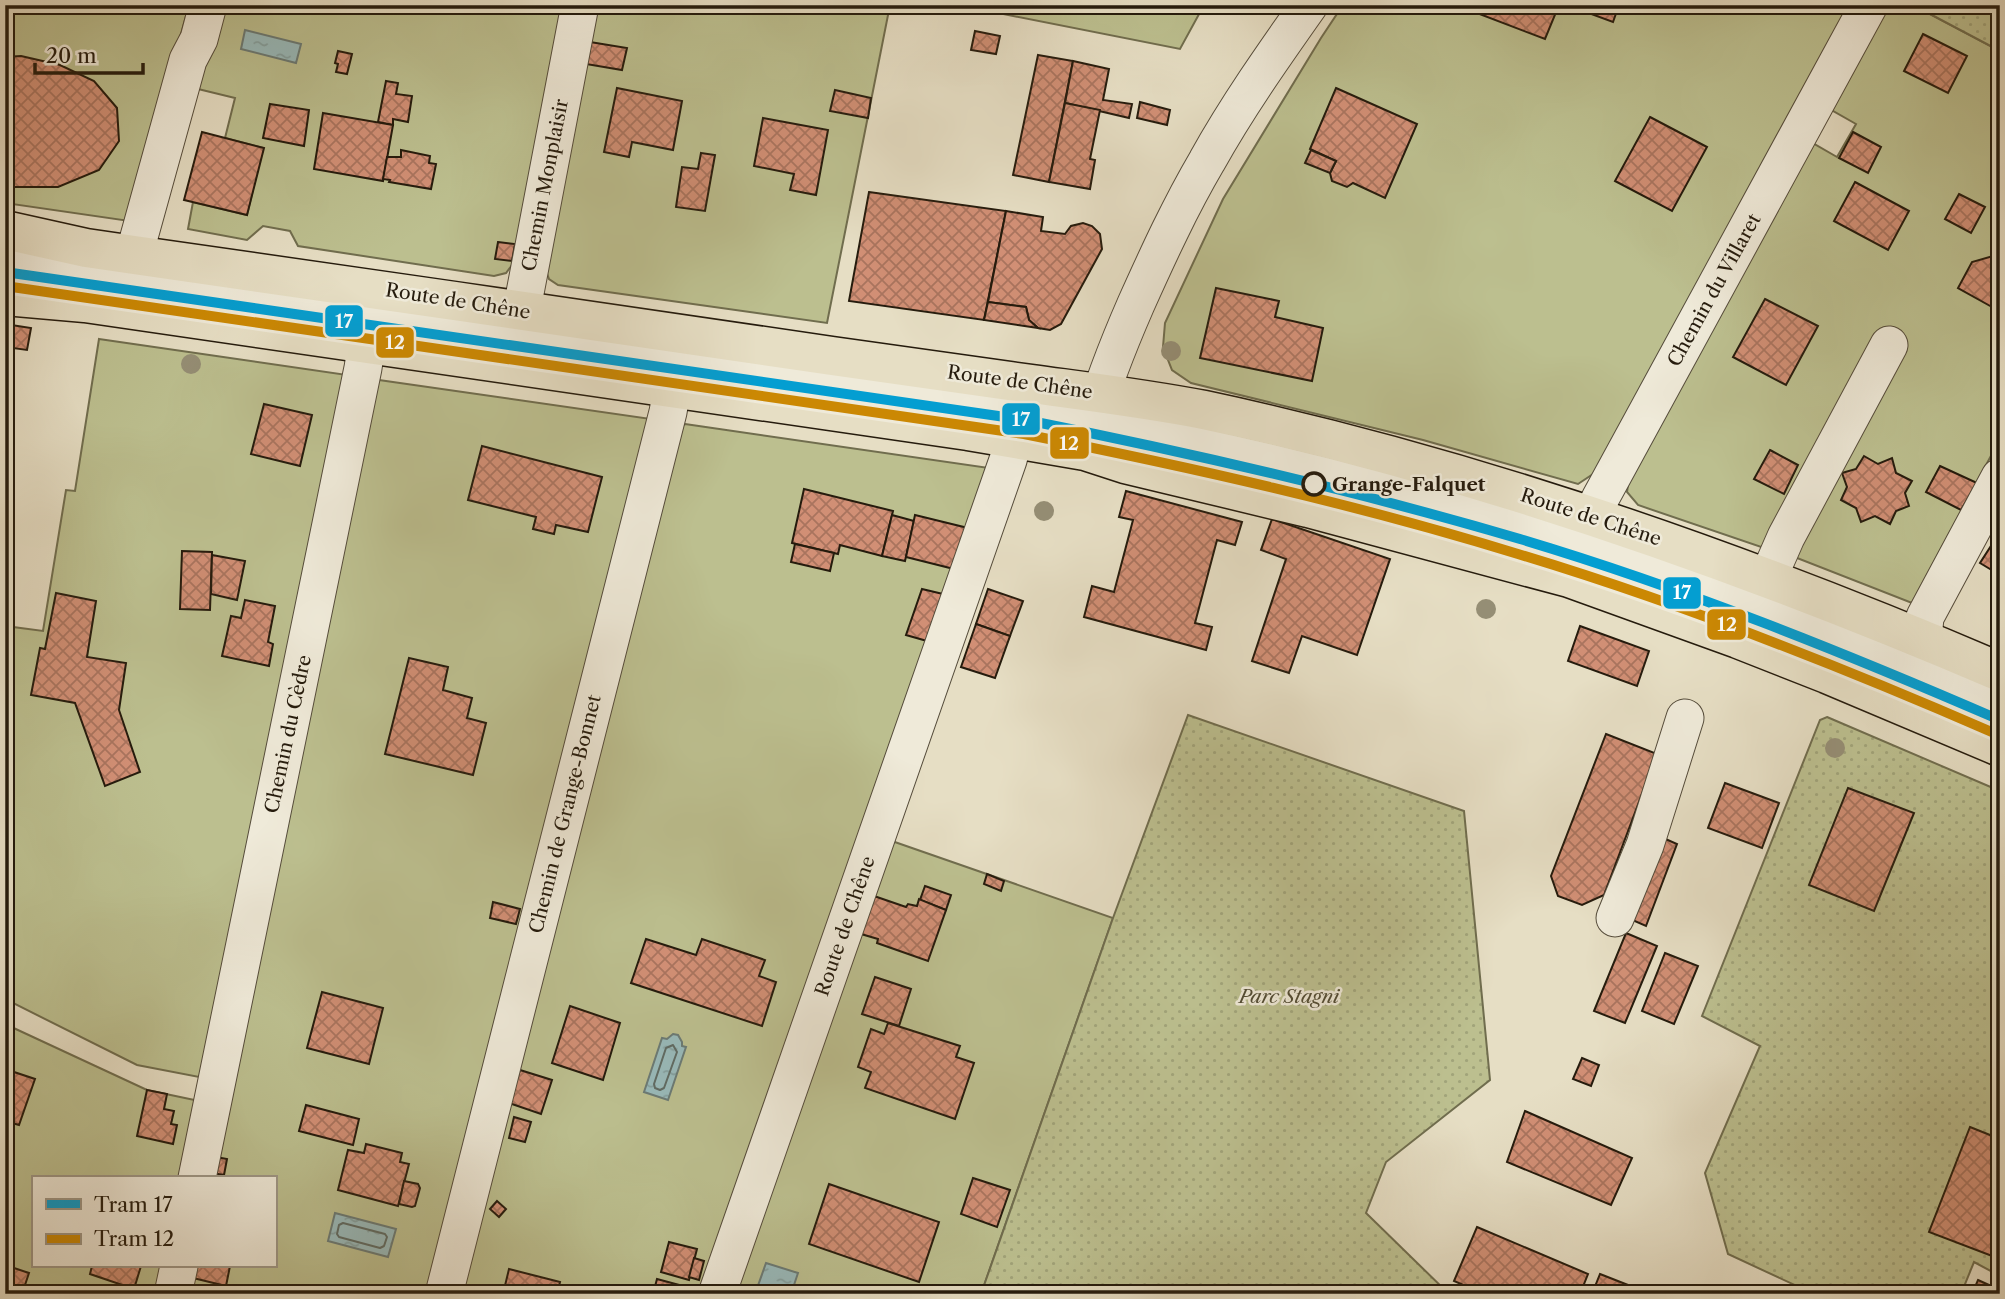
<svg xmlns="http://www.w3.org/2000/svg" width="2005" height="1299" viewBox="0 0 2005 1299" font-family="'Libre Caslon Text',serif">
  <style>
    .green { fill: #bcbf8f; stroke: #706d4e; stroke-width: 2 }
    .park { fill: url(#park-dots); stroke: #706d4e; stroke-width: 2 }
    .water { fill: url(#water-ripples); stroke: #6b7b76; stroke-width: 2 }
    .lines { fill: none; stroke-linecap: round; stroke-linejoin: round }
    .shore { stroke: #5f6b64; stroke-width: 2 }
    .building { fill: url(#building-cross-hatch); stroke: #251b0d; stroke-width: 2 }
    .minor-casing { stroke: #554c3b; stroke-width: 39 }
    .major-casing { stroke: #251b0d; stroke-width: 41 }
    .minor { stroke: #efead9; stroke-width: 37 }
    .major { stroke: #e6dec4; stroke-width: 38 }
    .tram-1-casing { stroke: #efead9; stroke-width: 16 }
    .tram-2-casing { stroke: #efead9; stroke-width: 16 }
    .tram-1 { stroke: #049ed1; stroke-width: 10 }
    .tram-2 { stroke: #cb8803; stroke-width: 10 }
    .tree { fill: #958e75 }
    .stop-dot { fill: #efead9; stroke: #251b0d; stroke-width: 3.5 }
    .labels { text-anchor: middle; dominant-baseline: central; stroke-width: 5; stroke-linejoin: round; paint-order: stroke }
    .street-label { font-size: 19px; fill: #251b0d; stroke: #efead9 }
    .stop-label { font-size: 19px; font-weight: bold; fill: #251b0d; stroke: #efead9; text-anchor: start }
    .park-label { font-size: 19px; font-style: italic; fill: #524c34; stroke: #efead9 }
    .line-badge { stroke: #efead9; stroke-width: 2.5 }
    .badge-label { font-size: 19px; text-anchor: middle; font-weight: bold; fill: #fff }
  </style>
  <defs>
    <pattern id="park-dots" width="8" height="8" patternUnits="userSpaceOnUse" patternTransform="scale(1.75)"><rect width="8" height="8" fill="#bcbf8f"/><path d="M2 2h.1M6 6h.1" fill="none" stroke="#a1a47a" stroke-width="1.8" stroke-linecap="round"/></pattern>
    <pattern id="water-ripples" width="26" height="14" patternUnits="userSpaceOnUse" patternTransform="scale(1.75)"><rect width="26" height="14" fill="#99bbbc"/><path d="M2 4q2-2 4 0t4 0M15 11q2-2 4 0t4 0" fill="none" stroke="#84a0a0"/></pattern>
    <pattern id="building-cross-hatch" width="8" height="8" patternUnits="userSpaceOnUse" patternTransform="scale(1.75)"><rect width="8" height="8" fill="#d18f75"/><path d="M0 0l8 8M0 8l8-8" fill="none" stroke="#a9745e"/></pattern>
  </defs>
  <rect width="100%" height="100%" fill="#e6dec4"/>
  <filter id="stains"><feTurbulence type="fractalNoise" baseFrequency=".00286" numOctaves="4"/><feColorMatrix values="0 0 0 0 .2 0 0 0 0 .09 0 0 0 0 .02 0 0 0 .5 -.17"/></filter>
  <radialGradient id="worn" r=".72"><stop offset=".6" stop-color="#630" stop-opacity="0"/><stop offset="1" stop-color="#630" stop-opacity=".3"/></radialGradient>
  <g class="green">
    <path d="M5,5H189L129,221L5,203Z"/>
    <path d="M218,5H564L512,265L506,273L494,276L298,246L290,231L263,226L247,240L188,229L193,202L247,215L263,148L225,138L235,98L198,89Z"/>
    <path d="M598,5H890L827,323L558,285L549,279L544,265Z"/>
    <path d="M1004,5H1204L1180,49L1003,14Z"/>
    <path d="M1346,5H1852L1605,466L1578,484L1423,440L1191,383L1172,370L1163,347L1165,323L1223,199L1321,38L1337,14Z"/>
    <path d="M1882,5H1913L2000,51V439L1912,603L1797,558L1793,540L1767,549L1638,505L1627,492L1629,478L1809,141L1837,157L1856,124L1828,108Z"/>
    <path d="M99,339L354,376L214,1059L199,1077L137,1065L5,999V626L43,631L66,490L75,491Z"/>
    <path d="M372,379L651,419L430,1294H183L189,1266H275V1178H207Z"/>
    <path d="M685,424L989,468L699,1294H459L678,429Z"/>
    <path d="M889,840L1113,918L981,1294H731Z"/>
    <path d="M5,1024L147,1090L204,1102L189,1178H33V1266H171L165,1294H5Z"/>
  </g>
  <g class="park">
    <path d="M1913,5H2000V51Z"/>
    <path d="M1188,715L1464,811L1490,1080L1386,1162L1366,1213L1449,1294H981L1113,918Z"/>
    <path d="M1827,717L2000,791V1276L1974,1262L1961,1294H1814L1728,1254L1705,1173L1760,1046L1702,1016L1820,720Z"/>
  </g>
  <g class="water">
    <path d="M245,30L301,44L296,63L241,49Z"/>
    <path d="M673,1034L678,1035L682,1042V1046L686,1047L668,1100L644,1092L662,1038L667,1039Z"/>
    <path d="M335,1213L396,1229L388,1257L328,1241Z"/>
    <path d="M766,1263L798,1273L791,1294H755Z"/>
  </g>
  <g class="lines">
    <g class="shore">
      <path d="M673,1045L677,1052L664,1088L660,1090L655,1088L654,1084L666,1048Z"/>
      <path d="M343,1223L385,1234L387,1237L384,1246L380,1248L339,1237L337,1234L339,1225Z"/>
    </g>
  </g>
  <g class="building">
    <path d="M1456,5H1559L1545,39Z"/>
    <path d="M1586,5H1619L1613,22L1583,11Z"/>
    <path d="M975,31L1000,36L996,54L971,50Z"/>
    <path d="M1923,34L1967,56L1948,93L1904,71Z"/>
    <path d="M590,42L627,48L622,70L586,64Z"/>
    <path d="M338,51L352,54L347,74L336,72L338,64L335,63Z"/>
    <path d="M1038,55L1073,61L1049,182L1013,175Z"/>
    <path d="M21,56L60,65L94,81L117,108L119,141L99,170L58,187H13L5,184V57Z"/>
    <path d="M1073,61L1109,69L1103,100L1132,104L1129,118L1065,103Z"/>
    <path d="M386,81L398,83L396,94L412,96L408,122L393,119V125L378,122Z"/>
    <path d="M617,88L682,101L673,150L632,142L629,157L604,152Z"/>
    <path d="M1336,88L1417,124L1385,198L1353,183L1347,187L1332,181L1330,173L1336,161L1310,149Z"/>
    <path d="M835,90L871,98L868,118L830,111Z"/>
    <path d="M1140,102L1170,110L1167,125L1137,118Z"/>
    <path d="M1065,103L1100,110L1090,159L1095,160L1090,189L1049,182Z"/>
    <path d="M270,104L309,110L304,146L263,138Z"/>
    <path d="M323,113L393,125L383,181L314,169Z"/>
    <path d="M1650,117L1707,147L1672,211L1615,181Z"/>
    <path d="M763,118L828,130L816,195L790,190L794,174L754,166Z"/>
    <path d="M202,132L264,148L247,215L184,200Z"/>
    <path d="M1853,132L1881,147L1868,173L1839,158Z"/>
    <path d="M401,150L430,156L429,163L436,164L431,189L389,182L390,180L383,179L387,157H401Z"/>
    <path d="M1311,150L1336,161L1330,173L1305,163Z"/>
    <path d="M701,153L715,155L705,211L676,207L682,167L698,169Z"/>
    <path d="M1855,182L1909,211L1888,250L1834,221Z"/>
    <path d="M869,192L1006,211L984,320L849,301Z"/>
    <path d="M1959,194L1985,207L1971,233L1945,219Z"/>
    <path d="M1006,211L1043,217L1041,231L1065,234L1071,226L1083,223L1092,226L1100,234L1102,249L1061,324L1050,330L1038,328L1029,320L1026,307L988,302Z"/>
    <path d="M498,242L515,244L512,261L495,259Z"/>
    <path d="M2000,254V304L1992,307L1958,288L1972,262Z"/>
    <path d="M1216,288L1279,301L1275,317L1323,328L1312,381L1200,358Z"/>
    <path d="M1765,299L1818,326L1786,385L1733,357Z"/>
    <path d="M988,302L1026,307L1029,320L1038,328L984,320Z"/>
    <path d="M5,324L31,328L27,350L5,347Z"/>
    <path d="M264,404L312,415L300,466L251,454Z"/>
    <path d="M482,446L602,477L588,532L556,525L554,534L533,529L536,517L468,500Z"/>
    <path d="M1770,450L1798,465L1784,494L1754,479Z"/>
    <path d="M1864,456L1878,464L1892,458L1896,473L1912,481L1905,493L1909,506L1896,511L1890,524L1875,516L1861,522L1856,508L1841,500L1847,487L1842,473L1856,469Z"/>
    <path d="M1940,466L1977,483L1961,510L1926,492Z"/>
    <path d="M804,489L893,511L882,556L840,545L838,554L792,543Z"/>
    <path d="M1126,491L1242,522L1235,545L1217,540L1195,623L1212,627L1206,650L1084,617L1092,586L1114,592L1133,520L1119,517Z"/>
    <path d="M892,515L914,521L905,561L882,556Z"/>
    <path d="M915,515L968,528L954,569L906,557Z"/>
    <path d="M1272,519L1390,559L1357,655L1302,636L1289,673L1252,661L1286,559L1261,550Z"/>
    <path d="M2000,532V575L1980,563Z"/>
    <path d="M795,544L834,553L830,571L791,562Z"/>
    <path d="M182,551L212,552L210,610L180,609Z"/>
    <path d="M212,555L245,561L237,600L211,594Z"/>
    <path d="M922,589L943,594L927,641L906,635Z"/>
    <path d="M988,589L1023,601L1010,636L976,624Z"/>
    <path d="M56,593L96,601L87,657L126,663L119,710L140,772L105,786L75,703L31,695L40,648L45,649Z"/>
    <path d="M245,600L275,606L268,642L273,644L269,666L222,656L231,616L241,618Z"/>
    <path d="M976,624L1010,636L995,678L961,667Z"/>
    <path d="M1580,626L1649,651L1637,686L1568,661Z"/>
    <path d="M409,658L448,667L443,690L472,698L467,718L486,723L473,775L385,754Z"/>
    <path d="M1606,734L1657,754L1604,895L1582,905L1558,896L1551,876Z"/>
    <path d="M1725,783L1779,803L1762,848L1708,828Z"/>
    <path d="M1848,788L1914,813L1874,911L1809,885Z"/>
    <path d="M1661,837L1677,844L1646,926L1630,919Z"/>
    <path d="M987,874L1004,881L1001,891L984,884Z"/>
    <path d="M925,886L951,895L946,910L920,900Z"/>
    <path d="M874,896L906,907L908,904L917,906L919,899L946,910L928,961L877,943L878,939L861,934Z"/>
    <path d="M493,902L520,909L516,924L490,918Z"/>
    <path d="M1626,933L1657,946L1625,1023L1594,1011Z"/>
    <path d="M646,939L696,955L702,939L765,960L759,976L776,982L762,1026L631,983Z"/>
    <path d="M1665,953L1698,966L1674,1024L1642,1011Z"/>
    <path d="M875,977L911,989L899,1026L862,1014Z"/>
    <path d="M322,992L383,1008L369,1064L307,1048Z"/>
    <path d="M570,1006L620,1023L603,1080L552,1063Z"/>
    <path d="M888,1023L960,1046L956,1057L974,1063L955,1119L865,1088L871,1072L858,1067L871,1029L884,1034Z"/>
    <path d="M1582,1058L1599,1065L1591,1086L1573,1079Z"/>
    <path d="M5,1069L35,1079L19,1125L5,1121Z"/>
    <path d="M520,1070L552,1080L541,1114L509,1103Z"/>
    <path d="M147,1090L167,1094L164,1109L174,1111L171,1124L177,1125L173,1144L137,1136Z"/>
    <path d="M306,1105L359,1119L353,1145L299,1131Z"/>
    <path d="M1525,1111L1632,1158L1611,1205L1507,1162Z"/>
    <path d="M514,1117L531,1122L525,1142L509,1138Z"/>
    <path d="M1970,1127L2000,1139V1259L1929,1232Z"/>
    <path d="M366,1144L402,1153L400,1162L409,1164L398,1206L338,1190L348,1150L364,1153Z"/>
    <path d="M216,1157L227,1159L224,1175L212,1173Z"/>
    <path d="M973,1178L1010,1190L997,1227L961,1214Z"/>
    <path d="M404,1181L418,1184L420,1188L415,1206L412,1207L399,1204Z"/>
    <path d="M829,1184L939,1222L919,1282L809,1244Z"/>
    <path d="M497,1201L506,1209L499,1217L490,1209Z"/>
    <path d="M1477,1227L1588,1274L1580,1294H1484L1454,1281Z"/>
    <path d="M669,1242L697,1249L689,1280L661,1272Z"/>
    <path d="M694,1258L704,1261L699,1280L689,1277Z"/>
    <path d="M5,1265L29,1273L22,1294H5Z"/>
    <path d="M92,1266H141L134,1289L90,1274Z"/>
    <path d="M196,1266H230L226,1286L193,1278Z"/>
    <path d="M509,1269L560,1282L557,1294H503Z"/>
    <path d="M1600,1274L1651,1294H1592Z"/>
    <path d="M657,1279L683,1286L681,1294H653Z"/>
    <path d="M1978,1280L2000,1290V1294H1972Z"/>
  </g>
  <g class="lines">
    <defs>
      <g id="minor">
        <path d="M134,255L188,60L199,39L208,5"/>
        <path d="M5,265L972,404C1327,459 1672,566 2000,711"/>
        <path d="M516,340L580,5"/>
        <path d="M1092,423C1103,382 1119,343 1136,304C1158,255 1180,207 1207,161C1237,107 1273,56 1309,5"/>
        <path d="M1580,544L1591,517L1601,497L1869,5"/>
        <path d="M1768,578L1786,537L1889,345"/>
        <path d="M1912,666L1923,639L1925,617L2000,477"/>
        <path d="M1615,918L1645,845L1685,718"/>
        <path d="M197,1178L363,368L371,314"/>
        <path d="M173,1294L179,1266"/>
        <path d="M444,1294L668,412L677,359"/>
        <path d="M717,1294L1008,460L1014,438"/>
      </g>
      <g id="major">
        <path d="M5,230L86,248L134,255C367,288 599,322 832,356C898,365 965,375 1032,384C1090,392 1147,399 1204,410C1477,468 1743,562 2000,672"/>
        <path d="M5,296L85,303L968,431L1085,451L1125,464L1308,508L1569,578L1738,639L1827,674L2000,747"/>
      </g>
    </defs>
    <use href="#minor" class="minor-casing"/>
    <use href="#major" class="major-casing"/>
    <use href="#minor" class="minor"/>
    <use href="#major" class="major"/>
    <defs>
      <path id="tram-1" d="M5,272L1026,420C1192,453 1357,491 1520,539C1684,588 1843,652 2000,720"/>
      <path id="tram-2" d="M5,286L1024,434C1190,467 1356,504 1518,554C1681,603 1838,665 1994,733"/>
    </defs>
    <use href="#tram-1" class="tram-1-casing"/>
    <use href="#tram-2" class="tram-2-casing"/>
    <use href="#tram-1" class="tram-1"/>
    <use href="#tram-2" class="tram-2"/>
  </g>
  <g class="tree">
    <circle cx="1171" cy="351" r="10"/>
    <circle cx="191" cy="364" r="10"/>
    <circle cx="1044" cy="511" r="10"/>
    <circle cx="1486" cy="609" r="10"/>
    <circle cx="1835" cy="748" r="10"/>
  </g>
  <circle class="stop-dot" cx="1314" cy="484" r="11"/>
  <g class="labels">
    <g class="street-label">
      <text transform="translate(545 185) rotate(-79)">Chemin Monplaisir</text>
      <text transform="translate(1714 290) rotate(-61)">Chemin du Villaret</text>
      <text transform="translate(458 301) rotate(9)">Route de Chêne</text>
      <text transform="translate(1020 382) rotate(8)">Route de Chêne</text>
      <text transform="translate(1591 517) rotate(18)">Route de Chêne</text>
      <text transform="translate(288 734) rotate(-78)">Chemin du Cèdre</text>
      <text transform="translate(565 814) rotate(-76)">Chemin de Grange-Bonnet</text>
      <text transform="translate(845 926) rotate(-71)">Route de Chêne</text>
    </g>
    <g class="stop-label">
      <text x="1332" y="484">Grange-Falquet</text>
    </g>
    <g class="park-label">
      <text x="1289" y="996">Parc Stagni</text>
    </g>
  </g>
  <g class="line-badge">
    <rect x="324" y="304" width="40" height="34" rx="7" fill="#049ed1"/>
    <rect x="375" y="326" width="40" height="33" rx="7" fill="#cb8803"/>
    <rect x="1001" y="402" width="40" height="34" rx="7" fill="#049ed1"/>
    <rect x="1049" y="426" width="41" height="34" rx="7" fill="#cb8803"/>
    <rect x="1662" y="576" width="40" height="34" rx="7" fill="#049ed1"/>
    <rect x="1706" y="608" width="41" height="33" rx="7" fill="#cb8803"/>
  </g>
  <g class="badge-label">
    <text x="344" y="328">17</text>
    <text x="395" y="349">12</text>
    <text x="1021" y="426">17</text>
    <text x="1069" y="450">12</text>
    <text x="1682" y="599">17</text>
    <text x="1727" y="631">12</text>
  </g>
  <rect width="2005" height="1299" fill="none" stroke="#e6dec4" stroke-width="28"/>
  <rect x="7" y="7" width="1991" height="1285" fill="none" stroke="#251b0d" stroke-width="3.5"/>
  <rect x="14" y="14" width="1977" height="1271" fill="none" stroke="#251b0d" stroke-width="2"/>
  <rect x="32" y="1176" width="245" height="91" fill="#efead9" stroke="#9e9787" stroke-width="2"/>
  <rect x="46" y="1199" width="35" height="10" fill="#049ed1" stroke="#9e9787" stroke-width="2"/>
  <text x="94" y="1212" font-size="21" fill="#251b0d">Tram 17</text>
  <rect x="46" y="1234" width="35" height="10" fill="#cb8803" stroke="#9e9787" stroke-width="2"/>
  <text x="94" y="1246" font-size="21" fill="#251b0d">Tram 12</text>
  <path d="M35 63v10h108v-10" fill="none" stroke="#251b0d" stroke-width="3.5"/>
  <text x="46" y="63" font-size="21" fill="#251b0d" stroke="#efead9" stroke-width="5" paint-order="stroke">20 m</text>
  <rect width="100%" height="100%" filter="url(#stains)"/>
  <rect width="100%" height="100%" fill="url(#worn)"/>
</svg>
